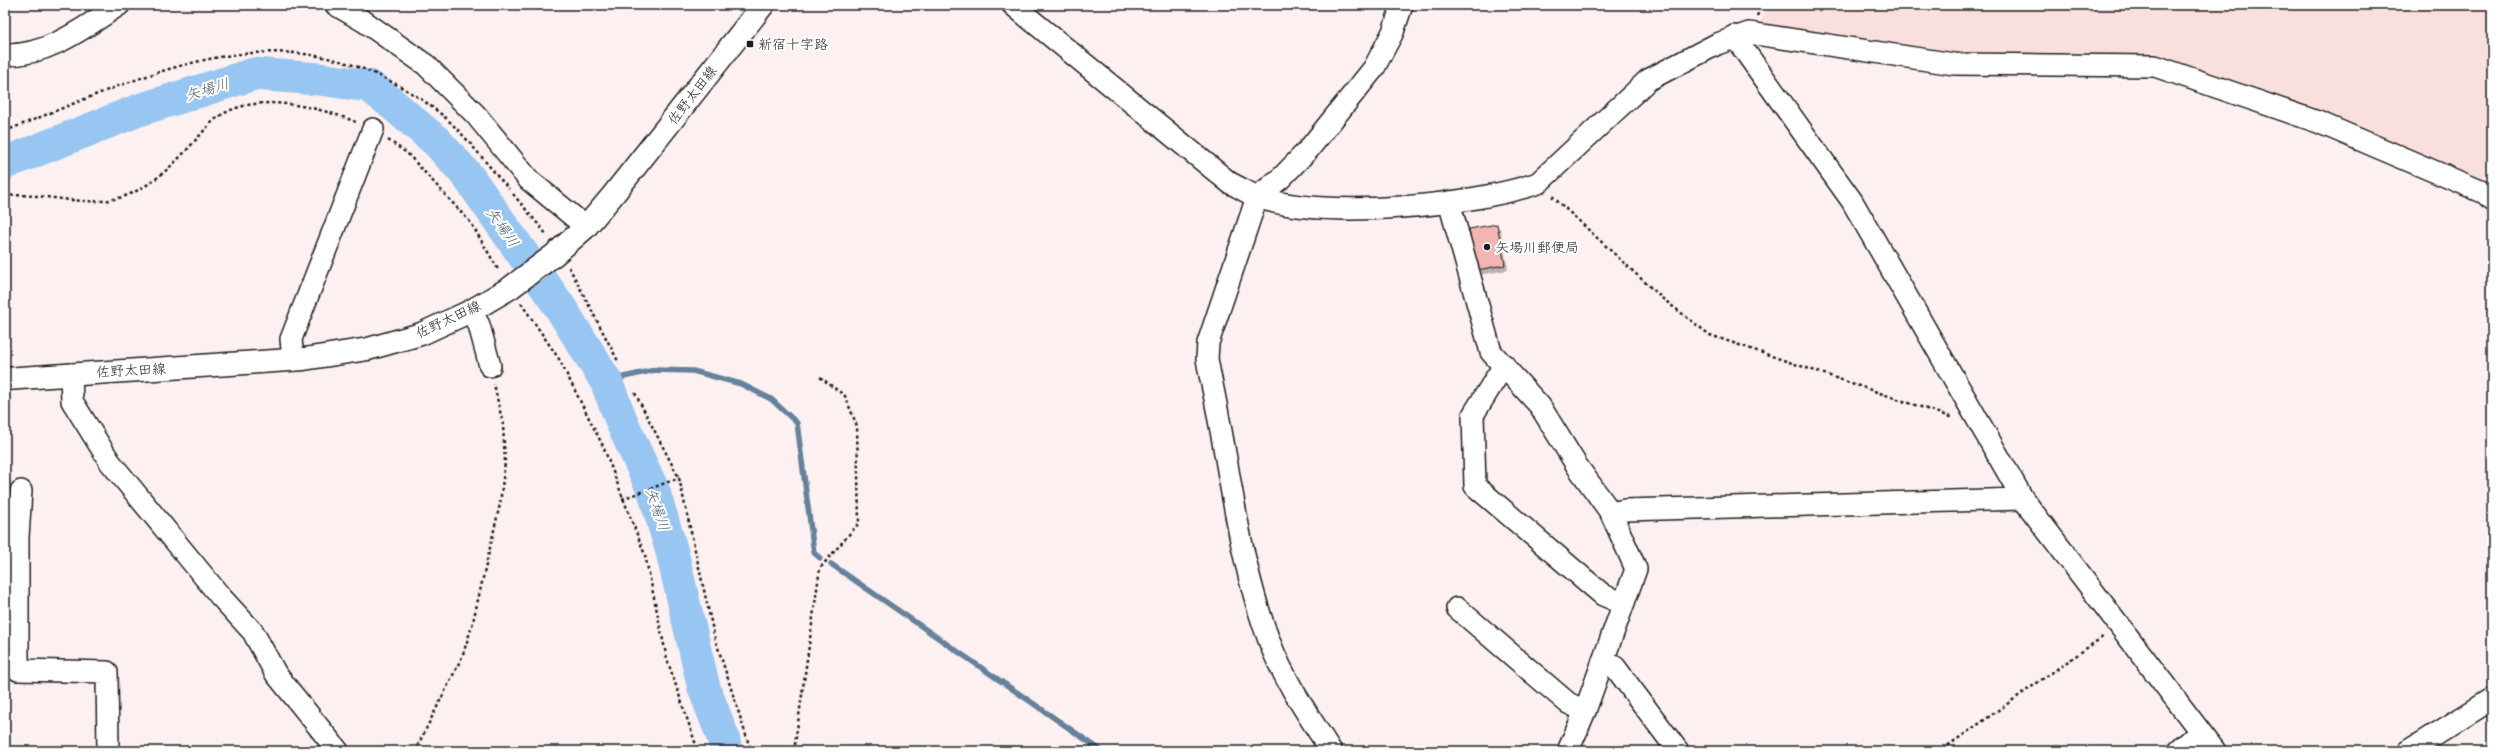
<svg xmlns="http://www.w3.org/2000/svg" width="2497" height="756" viewBox="0 0 2497 756" font-family="Delius,'Klee One',sans-serif">
  <style>
    .built { fill: #f9dfdd }
    .lines { fill: none; stroke-linecap: round; stroke-linejoin: round }
    .stream { stroke: #65829c; stroke-width: 5.5 }
    .river { stroke: #96c6f1; stroke-width: 33 }
    .building { fill: #f2b6b2; stroke: #1c1c1c; filter: url(#shadow) }
    .minor-casing { stroke: #1c1c1c; stroke-width: 24 }
    .major-casing { stroke: #1c1c1c; stroke-width: 25 }
    .path { stroke: #1c1c1c; stroke-width: 2.5; stroke-dasharray: 3 3; stroke-linecap: butt }
    .minor { stroke: #fff; stroke-width: 21 }
    .major { stroke: #fff; stroke-width: 22 }
    .poi-dot { fill: #1c1c1c; stroke: #fff; stroke-width: 1.5 }
    .labels { text-anchor: middle; dominant-baseline: central; stroke-width: 4; stroke-linejoin: round; paint-order: stroke }
    .poi-label { font-size: 14px; fill: #1c1c1c; stroke: #fff; text-anchor: start }
    .street-label { font-size: 14px; fill: #1c1c1c; stroke: #fff }
    .water-label { font-size: 15px; font-style: italic; fill: #4d6071; stroke: #fff }
  </style>
  <defs>
    <filter id="shadow"><feDropShadow dx="2.5" dy="4.5" stdDeviation="0" flood-color="#0004"/></filter>
  </defs>
  <rect width="100%" height="100%" fill="#fcf0f0"/>
  <filter id="ink" filterUnits="userSpaceOnUse"><feTurbulence type="fractalNoise" baseFrequency=".025" numOctaves="2"/><feDisplacementMap in="SourceGraphic" scale="8" xChannelSelector="R" yChannelSelector="G"/><feConvolveMatrix kernelMatrix="1 2 1 2 8 2 1 2 1" color-interpolation-filters="sRGB"/></filter>
  <g filter="url(#ink)">
    <path class="built" d="M1769,5H2492V140L2482,187L2153,56L1954,54L1757,29Z"/>
    <g class="lines">
      <g class="stream">
        <path d="M606,381L655,370L693,371L741,384L771,399L797,423L814,553L820,558"/>
        <path d="M831,564L1102,751"/>
      </g>
      <path class="river" d="M5,163L139,110L254,74L319,79L369,86L390,102L437,142L467,175L560,307L606,381L623,425L654,492L672,552L704,688L723,737L726,751"/>
    </g>
    <path class="building" d="M1497,224L1505,265L1476,270L1469,229Z"/>
    <g class="lines">
      <defs>
        <g id="minor">
          <path d="M336,5L365,22L426,65L476,115L529,180L586,227"/>
          <path d="M1013,5L1230,183C1239,187 1248,193 1257,197C1323,220 1472,206 1538,183L1648,80L1717,44L1749,33L1954,64L2155,66L2318,122L2485,193L2492,200"/>
          <path d="M1734,36L1852,201L2023,499L2215,751"/>
          <path d="M5,55C48,56 85,27 119,5"/>
          <path d="M1449,202L1491,352L1540,406L1577,466L1611,513L1636,569L1585,711L1568,751"/>
          <path d="M471,311L479,325L490,366"/>
          <path d="M293,360L291,339L373,129"/>
          <path d="M1504,365L1473,415L1475,486L1603,595L1622,603"/>
          <path d="M71,374L72,401L110,462L220,596L253,632L276,674L338,751"/>
          <path d="M21,491L18,537V670L107,672L108,751"/>
          <path d="M1611,513L1625,510L2023,499"/>
          <path d="M1457,608L1568,703L1585,711"/>
          <path d="M1603,661L1615,667L1678,751"/>
          <path d="M1331,751C1309,716 1285,682 1270,643C1237,558 1230,464 1210,375L1207,359L1208,343L1257,197L1281,178L1308,150L1374,68L1393,32L1402,5"/>
          <path d="M2179,751L2200,732"/>
          <path d="M2409,751L2492,699"/>
        </g>
        <path id="major" d="M5,379L304,359L368,349L421,334L471,311L510,288L554,255L586,227L613,195L763,5"/>
      </defs>
      <use href="#minor" class="minor-casing"/>
      <use href="#major" class="major-casing"/>
      <g class="path">
        <path d="M1757,16L1762,5"/>
        <path d="M5,131C128,84 256,13 386,79C410,91 434,106 453,125C473,145 490,168 509,189"/>
        <path d="M388,140L407,153L471,223L499,271"/>
        <path d="M513,194L547,235"/>
        <path d="M5,196C44,191 87,210 125,196C160,183 185,152 208,126C242,88 315,105 356,122"/>
        <path d="M1552,196L1663,299L1710,335L1953,418"/>
        <path d="M569,267L619,363"/>
        <path d="M521,303L559,359L603,446L645,555L667,659L698,751"/>
        <path d="M635,393L679,478L714,635L751,751"/>
        <path d="M622,499L679,478"/>
        <path d="M1943,749L2104,636"/>
        <path d="M415,751L462,657L472,626L500,504L505,462L503,425L494,384"/>
        <path d="M794,751L820,568L859,523L857,426L845,396L820,377"/>
      </g>
      <use href="#minor" class="minor"/>
      <use href="#major" class="major"/>
    </g>
  </g>
  <g class="poi-dot">
    <rect x="746" y="40" width="8" height="8" rx="2"/>
    <circle cx="1487" cy="247" r="4"/>
  </g>
  <g class="labels">
    <g class="poi-label">
      <text x="758" y="44">新宿十字路</text>
      <text x="1495" y="247">矢場川郵便局</text>
    </g>
    <g class="street-label">
      <text transform="translate(692 95) rotate(-52)">佐野太田線</text>
      <text transform="translate(448 319) rotate(-25)">佐野太田線</text>
      <text transform="translate(131 370) rotate(-3)">佐野太田線</text>
    </g>
    <g class="water-label">
      <text transform="translate(207 89) rotate(-17)">矢場川</text>
      <text transform="translate(503 227) rotate(55)">矢場川</text>
      <text transform="translate(658 509) rotate(71)">矢場川</text>
    </g>
  </g>
  <rect width="2497" height="756" fill="none" stroke="#fff" stroke-width="20"/>
  <rect x="10" y="10" width="2477" height="736" fill="none" stroke="#1c1c1c" stroke-width="1.5" filter="url(#ink)"/>
</svg>
